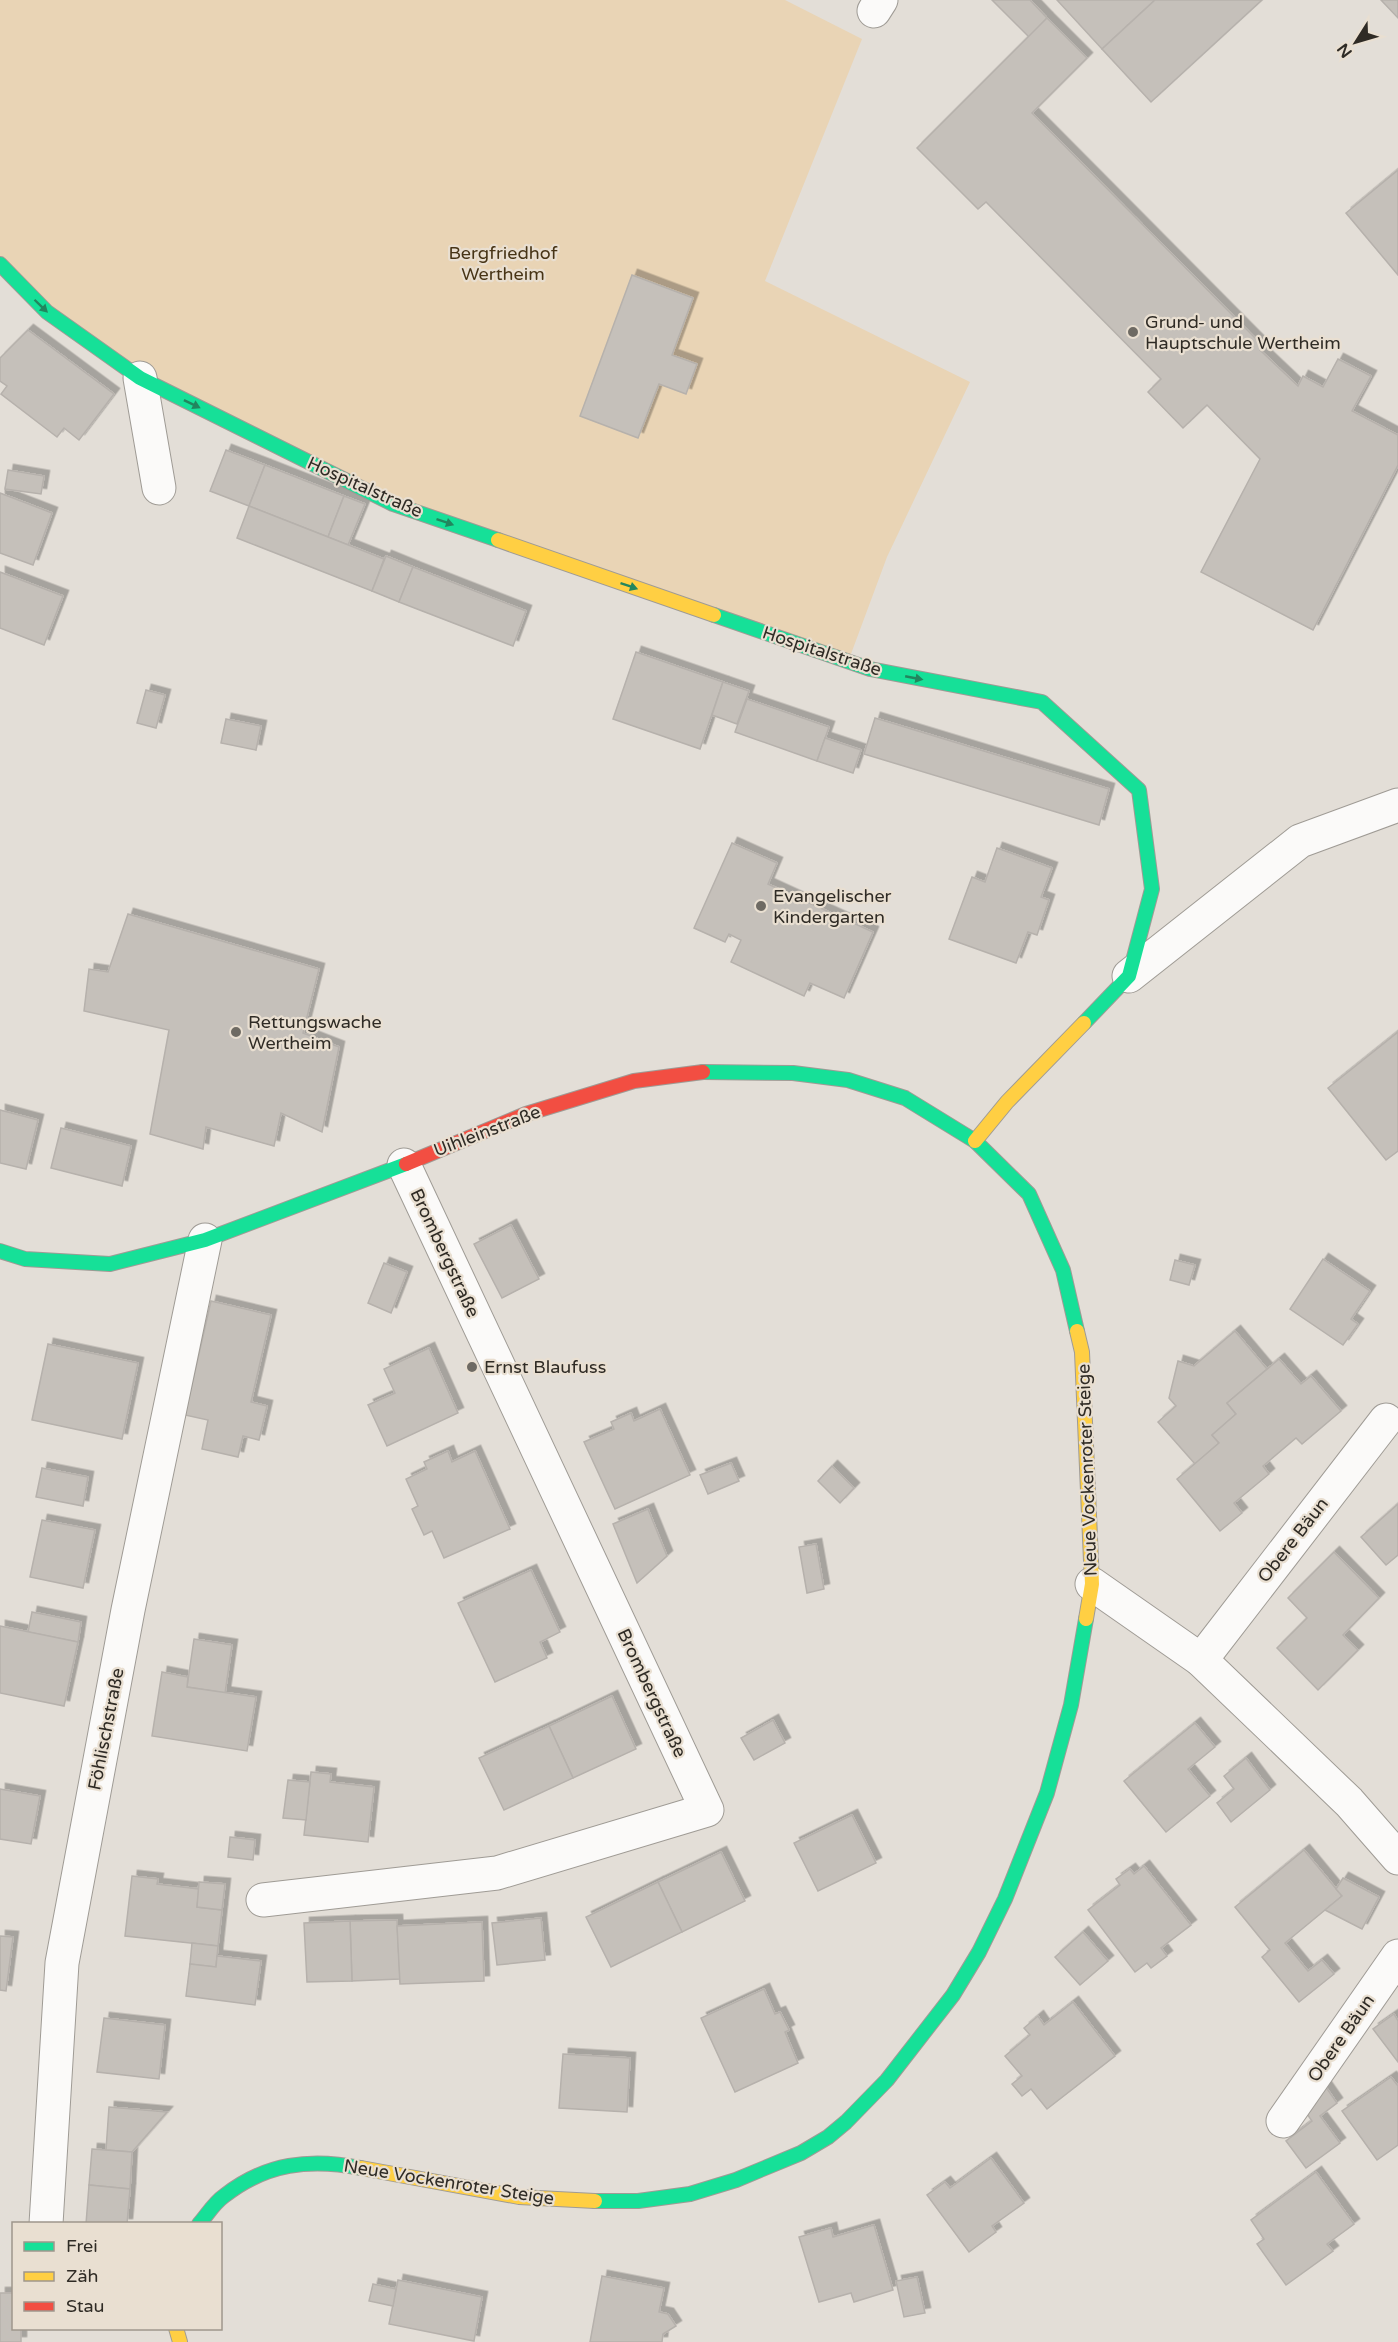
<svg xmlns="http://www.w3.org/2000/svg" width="1398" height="2342" viewBox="0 0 1398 2342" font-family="'Varela Round',sans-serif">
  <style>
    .green { fill: #e9d4b5 }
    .building { fill: #c5c0ba; stroke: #b6b1ac; stroke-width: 1.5; filter: url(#shadow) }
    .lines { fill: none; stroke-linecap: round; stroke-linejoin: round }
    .street-casing { stroke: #9f9b95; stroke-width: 35 }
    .fast-casing { stroke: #9f9b95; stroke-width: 16 }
    .slow-casing { stroke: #9f9b95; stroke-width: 16 }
    .jam-casing { stroke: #9f9b95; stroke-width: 16 }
    .street { stroke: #fbfaf9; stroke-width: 33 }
    .fast { stroke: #16e098; stroke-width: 14 }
    .slow { stroke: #ffcf43; stroke-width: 14 }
    .jam { stroke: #f24e42; stroke-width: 14 }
    .oneway { fill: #22865e }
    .poi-dot { fill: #6e6a63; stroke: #e9dfd1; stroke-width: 2 }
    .labels { text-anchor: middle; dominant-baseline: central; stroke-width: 4.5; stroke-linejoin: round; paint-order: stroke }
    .park-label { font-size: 18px; fill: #473416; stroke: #e9dfd1 }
    .poi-label { font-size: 18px; fill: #2f2b25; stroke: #e9dfd1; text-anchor: start }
    .street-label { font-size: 18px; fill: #2f2b25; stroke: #e9dfd1 }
  </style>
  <defs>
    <filter id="shadow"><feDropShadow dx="5.5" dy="-5.5" stdDeviation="0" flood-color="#0004"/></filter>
  </defs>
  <rect width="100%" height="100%" fill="#e3ded7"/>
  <path class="green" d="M0,0H785L862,39L765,281L970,382L887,557L848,662L393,504L140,378L0,264Z"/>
  <g class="building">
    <path d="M992,0H1030L1047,18L1029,37Z"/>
    <path d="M1057,0H1155L1102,49Z"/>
    <path d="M1155,0H1262L1151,102L1102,49Z"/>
    <path d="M1381,0H1398V18Z"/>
    <path d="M1047,18L1087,58L1032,113L1264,347L1260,350L1298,386L1303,376L1323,387L1338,359L1371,376L1352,411L1398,435V465L1313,630L1201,572L1260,459L1207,405L1183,428L1148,392L1161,379L986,202L978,209L917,148Z"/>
    <path d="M1398,170V275L1346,213Z"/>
    <path d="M632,275L693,298L672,355L697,364L686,394L659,384L638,438L580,416Z"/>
    <path d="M28,330L114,394L79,440L64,428L57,437L1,394L7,386L0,381V358Z"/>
    <path d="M226,450L265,465L249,506L210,491Z"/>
    <path d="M265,465L344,496L328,537L249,506Z"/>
    <path d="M8,470L44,476L41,494L5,489Z"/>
    <path d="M0,493L52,513L33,565L0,553Z"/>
    <path d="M344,496L365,504L348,545L328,537Z"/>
    <path d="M249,506L384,559L372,591L237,538Z"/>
    <path d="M386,556L413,567L399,602L372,591Z"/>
    <path d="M413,567L526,611L513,646L399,602Z"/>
    <path d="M0,572L63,596L44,645L0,628Z"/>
    <path d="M636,652L723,682L700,749L613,719Z"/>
    <path d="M723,682L749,691L737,724L712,715Z"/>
    <path d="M146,690L165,695L156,728L137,723Z"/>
    <path d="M747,699L829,727L817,761L735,732Z"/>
    <path d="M875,718L1109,789L1099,825L864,754Z"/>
    <path d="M226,719L261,726L256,750L221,743Z"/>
    <path d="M825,738L861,750L853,773L817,761Z"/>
    <path d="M732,843L777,863L768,884L873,932L844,998L810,983L804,996L731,962L741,940L729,934L725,942L694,928Z"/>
    <path d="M997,848L1052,868L1041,897L1049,900L1037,935L1028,932L1016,963L949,939L972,877L985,882Z"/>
    <path d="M128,914L319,969L303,1033L339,1047L322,1132L281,1113L274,1146L206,1127L203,1149L150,1134L169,1030L84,1011L89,969L108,972Z"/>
    <path d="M1398,1032V1151L1386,1160L1328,1088Z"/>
    <path d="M0,1110L38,1120L26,1169L0,1163Z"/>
    <path d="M61,1128L131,1146L122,1186L51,1168Z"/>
    <path d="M511,1225L539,1279L502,1298L474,1244Z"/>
    <path d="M1323,1259L1370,1291L1351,1319L1358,1324L1343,1345L1290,1309Z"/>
    <path d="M1175,1260L1195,1265L1189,1285L1170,1280Z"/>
    <path d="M384,1263L407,1272L391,1313L368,1303Z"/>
    <path d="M211,1301L271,1315L251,1402L267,1406L259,1440L243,1436L238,1457L202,1449L208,1420L185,1415Z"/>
    <path d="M1235,1331L1267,1369L1227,1403L1236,1414L1212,1435L1219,1443L1195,1464L1158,1422L1176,1406L1169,1398L1178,1361L1194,1366Z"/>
    <path d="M48,1344L138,1363L122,1439L32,1420Z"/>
    <path d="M429,1348L458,1413L387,1446L368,1405L395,1393L384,1369Z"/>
    <path d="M1279,1359L1301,1384L1311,1376L1341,1411L1302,1444L1296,1438L1263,1466L1269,1474L1234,1503L1242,1513L1220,1531L1177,1479L1219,1443L1212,1435L1236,1414L1227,1403Z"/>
    <path d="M660,1409L690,1475L615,1509L584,1442L614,1429L611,1422L631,1413L634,1421Z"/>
    <path d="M448,1451L452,1462L475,1451L510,1529L444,1558L432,1531L424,1535L412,1509L418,1506L406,1479L427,1469L424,1462Z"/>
    <path d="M731,1463L739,1481L708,1494L700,1475Z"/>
    <path d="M832,1466L854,1488L840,1503L818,1481Z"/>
    <path d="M42,1468L88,1477L83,1506L36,1497Z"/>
    <path d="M1398,1504V1555L1386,1565L1361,1537Z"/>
    <path d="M648,1509L667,1556L637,1583L613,1524Z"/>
    <path d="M42,1520L95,1530L83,1588L30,1577Z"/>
    <path d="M816,1544L824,1589L807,1593L799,1547Z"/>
    <path d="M1334,1552L1379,1598L1343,1635L1358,1650L1318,1690L1277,1648L1307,1618L1288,1598Z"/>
    <path d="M531,1570L560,1632L540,1642L547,1658L495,1682L458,1603Z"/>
    <path d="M32,1612L81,1622L78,1642L28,1632Z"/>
    <path d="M0,1626L78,1642L64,1706L0,1693Z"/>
    <path d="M194,1639L232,1645L225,1693L187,1687Z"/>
    <path d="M162,1672L188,1677L187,1687L256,1697L247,1751L152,1736Z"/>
    <path d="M612,1696L636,1749L573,1778L549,1726Z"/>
    <path d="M773,1720L785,1743L754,1760L741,1738Z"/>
    <path d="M1195,1723L1215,1747L1188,1769L1210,1796L1166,1832L1124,1781Z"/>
    <path d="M549,1726L573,1778L504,1810L479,1758Z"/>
    <path d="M1246,1758L1270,1790L1231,1822L1217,1803L1234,1789L1224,1776Z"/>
    <path d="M311,1772L331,1774L330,1782L374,1787L368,1842L304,1835Z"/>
    <path d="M288,1780L310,1782L306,1820L283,1818Z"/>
    <path d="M0,1789L40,1796L31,1844L0,1839Z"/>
    <path d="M852,1815L876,1863L818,1891L794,1843Z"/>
    <path d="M230,1837L255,1840L253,1860L228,1857Z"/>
    <path d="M1304,1850L1342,1896L1285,1943L1308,1971L1322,1960L1334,1974L1299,2002L1262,1957L1270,1950L1235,1907Z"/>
    <path d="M721,1852L745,1901L682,1932L658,1882Z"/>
    <path d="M1144,1866L1191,1925L1161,1948L1167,1956L1151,1968L1147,1963L1135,1972L1088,1910L1120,1885L1116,1879L1130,1869L1134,1874Z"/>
    <path d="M132,1876L158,1879L157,1884L199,1889L197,1907L222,1910L218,1946L125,1936Z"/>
    <path d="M1343,1878L1379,1897L1362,1929L1325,1910L1342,1896L1336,1889Z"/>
    <path d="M199,1882L225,1884L222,1910L197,1907Z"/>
    <path d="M658,1882L682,1932L611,1967L586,1917Z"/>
    <path d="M541,1918L545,1960L497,1965L492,1923Z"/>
    <path d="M397,1920L400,1979L352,1981L350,1921Z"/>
    <path d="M350,1921L352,1981L307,1982L304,1923Z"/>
    <path d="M482,1922L484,1981L400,1984L397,1926Z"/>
    <path d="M1083,1932L1108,1961L1080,1985L1055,1957Z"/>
    <path d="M0,1936L13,1937L6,1991L0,1990Z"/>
    <path d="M192,1943L218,1946L216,1967L190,1964Z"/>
    <path d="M217,1956L261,1961L255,2005L186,1996L190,1964L216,1967Z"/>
    <path d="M764,1989L775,2014L780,2012L789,2030L785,2032L798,2063L735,2092L701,2018Z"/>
    <path d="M1073,2002L1115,2056L1047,2109L1031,2089L1022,2096L1012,2084L1022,2076L1005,2056L1030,2035L1024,2028L1038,2016L1044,2025Z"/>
    <path d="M1394,2014L1398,2021V2062L1373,2029Z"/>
    <path d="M104,2018L165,2025L159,2079L97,2072Z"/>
    <path d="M563,2054L630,2058L627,2112L559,2108Z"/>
    <path d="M1391,2077L1398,2086V2145L1377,2160L1342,2111Z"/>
    <path d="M1323,2083L1337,2103L1320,2116L1340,2143L1306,2168L1286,2141L1312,2121L1298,2101Z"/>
    <path d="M109,2107L167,2112L132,2152L106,2150Z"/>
    <path d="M92,2149L132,2152L130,2189L89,2185Z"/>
    <path d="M991,2158L1024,2203L992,2226L996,2232L969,2252L927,2195L945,2182L950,2188Z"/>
    <path d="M1316,2172L1354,2224L1327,2244L1333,2251L1286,2285L1257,2244L1264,2239L1251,2220Z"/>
    <path d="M89,2185L130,2189L127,2224H86Z"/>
    <path d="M874,2225L893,2290L854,2302L851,2293L819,2302L799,2237L831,2228L833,2237Z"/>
    <path d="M602,2276L664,2288L659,2312L668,2314L676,2326L663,2334L662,2342H590Z"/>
    <path d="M917,2277L925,2313L904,2317L896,2281Z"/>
    <path d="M398,2280L482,2297L474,2341L389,2324Z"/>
    <path d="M373,2284L396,2289L393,2306L369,2301Z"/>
    <path d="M0,2293H14V2328H21V2342H0Z"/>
  </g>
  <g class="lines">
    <defs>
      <g id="street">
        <path d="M874,11L881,0"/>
        <path d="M140,378L159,488"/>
        <path d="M1129,976L1300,841L1398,805"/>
        <path d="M1092,1584L1201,1660L1349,1802L1398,1858"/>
        <path d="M1201,1660L1386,1420"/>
        <path d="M263,1900L497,1873L707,1810L404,1165"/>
        <path d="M1283,2121L1398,1956"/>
        <path d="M46,2224L62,1963L128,1610L205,1240"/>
      </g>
      <g id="fast">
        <path d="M0,264L47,312L140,378L393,504L498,540"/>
        <path d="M714,615L870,669L1042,702L1139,790L1152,889L1129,976L1084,1023"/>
        <path d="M703,1072L793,1073L848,1080L905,1098L975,1141L1029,1194L1063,1270L1077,1331"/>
        <path d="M0,1251L25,1259L110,1264L205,1240L406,1164"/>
        <path d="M595,2201H638L690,2194L736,2180L801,2153L828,2137L846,2122L887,2080L953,1995L979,1952L1005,1899L1047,1793L1071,1705L1086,1619"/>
        <path d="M199,2224C207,2215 214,2203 224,2196C266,2163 310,2158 361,2168"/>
      </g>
      <g id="slow">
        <path d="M498,540L714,615"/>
        <path d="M975,1141L1007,1102L1084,1023"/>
        <path d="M1077,1331L1082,1352L1092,1584L1086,1619"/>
        <path d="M361,2168L519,2197L595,2201"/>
        <path d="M176,2328L180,2342"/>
      </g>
      <path id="jam" d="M406,1164L526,1114L634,1081L703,1072"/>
    </defs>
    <use href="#street" class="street-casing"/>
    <use href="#fast" class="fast-casing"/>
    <use href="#slow" class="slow-casing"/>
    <use href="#jam" class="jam-casing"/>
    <use href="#street" class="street"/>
    <use href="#fast" class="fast"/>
    <use href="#slow" class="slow"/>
    <use href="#jam" class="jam"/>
  </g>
  <defs><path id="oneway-solid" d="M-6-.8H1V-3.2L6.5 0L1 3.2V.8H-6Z" transform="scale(1.5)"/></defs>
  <g class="oneway">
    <use href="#oneway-solid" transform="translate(41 306) rotate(44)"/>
    <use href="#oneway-solid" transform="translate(192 404) rotate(26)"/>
    <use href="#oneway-solid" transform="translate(445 522) rotate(19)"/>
    <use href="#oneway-solid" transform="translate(629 586) rotate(19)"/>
    <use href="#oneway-solid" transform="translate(914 678) rotate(11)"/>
  </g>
  <g class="poi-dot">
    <circle cx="1133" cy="332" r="6"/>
    <circle cx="761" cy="906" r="6"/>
    <circle cx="236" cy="1032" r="6"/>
    <circle cx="472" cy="1367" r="6"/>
  </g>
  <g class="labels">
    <g class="park-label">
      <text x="503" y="253">Bergfriedhof<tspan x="503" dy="21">Wertheim</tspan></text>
    </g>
    <g class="poi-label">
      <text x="1145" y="322">Grund- und<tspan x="1145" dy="21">Hauptschule Wertheim</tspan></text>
      <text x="773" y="896">Evangelischer<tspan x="773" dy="21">Kindergarten</tspan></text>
      <text x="248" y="1022">Rettungswache<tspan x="248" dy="21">Wertheim</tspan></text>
      <text x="484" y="1367">Ernst Blaufuss</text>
    </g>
    <g class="street-label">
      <text transform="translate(365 487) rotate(24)">Hospitalstraße</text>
      <text transform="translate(822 651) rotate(18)">Hospitalstraße</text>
      <text transform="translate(487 1131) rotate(-21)">Uihleinstraße</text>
      <text transform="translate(445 1253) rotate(65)">Brombergstraße</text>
      <text transform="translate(1087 1470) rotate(-92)">Neue Vockenroter Steige</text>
      <text transform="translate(1293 1540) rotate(-52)">Obere Bäun</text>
      <text transform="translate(652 1693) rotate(65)">Brombergstraße</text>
      <text transform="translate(106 1729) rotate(-79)">Föhlischstraße</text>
      <text transform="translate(1341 2038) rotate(-55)">Obere Bäun</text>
      <text transform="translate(449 2182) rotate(9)">Neue Vockenroter Steige</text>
    </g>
  </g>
  <rect x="12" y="2222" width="210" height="108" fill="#e9dfd1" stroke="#9f978c" stroke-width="1.5"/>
  <rect x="24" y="2242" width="30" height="9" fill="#16e098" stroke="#9f978c" stroke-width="1.5"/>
  <text x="66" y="2252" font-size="18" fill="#2f2b25">Frei</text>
  <rect x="24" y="2272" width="30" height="9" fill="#ffcf43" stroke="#9f978c" stroke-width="1.5"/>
  <text x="66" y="2282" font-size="18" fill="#2f2b25">Zäh</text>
  <rect x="24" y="2302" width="30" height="9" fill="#f24e42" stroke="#9f978c" stroke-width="1.5"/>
  <text x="66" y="2312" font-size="18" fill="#2f2b25">Stau</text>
  <g transform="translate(1356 42) rotate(233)" stroke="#e9dfd1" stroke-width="4.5" paint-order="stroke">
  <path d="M0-4.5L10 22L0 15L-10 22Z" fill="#2f2b25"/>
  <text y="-9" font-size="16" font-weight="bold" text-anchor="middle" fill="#2f2b25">N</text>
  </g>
</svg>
